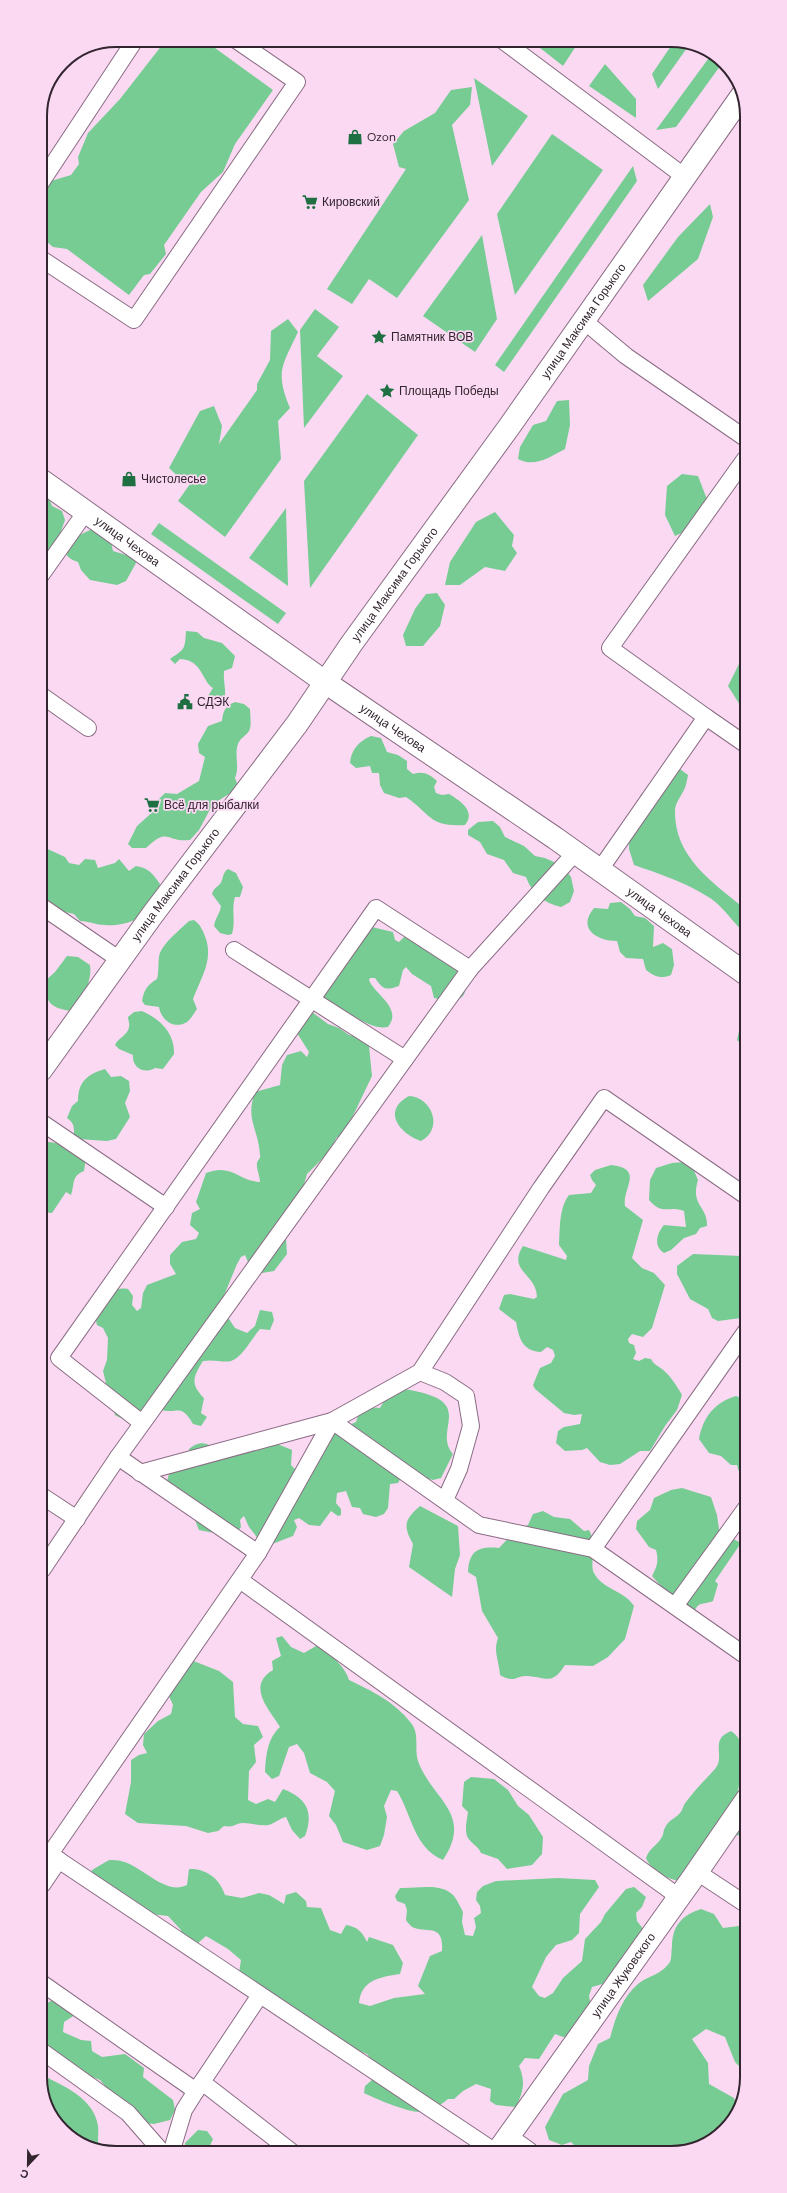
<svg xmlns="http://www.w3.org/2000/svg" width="787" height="2193" viewBox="0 0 787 2193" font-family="'DM Sans',sans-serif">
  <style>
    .green { fill: #76cc93 }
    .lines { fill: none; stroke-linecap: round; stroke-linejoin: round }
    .service-casing { stroke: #8a6c84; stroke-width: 18 }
    .minor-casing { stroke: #8a6c84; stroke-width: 24 }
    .tertiary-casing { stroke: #8a6c84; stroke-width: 24 }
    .secondary-casing { stroke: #8a6c84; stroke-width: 24 }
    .service { stroke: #fff; stroke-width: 16 }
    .minor { stroke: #fff; stroke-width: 22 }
    .tertiary { stroke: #fff; stroke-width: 22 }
    .secondary { stroke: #fff; stroke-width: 22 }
    .labels { text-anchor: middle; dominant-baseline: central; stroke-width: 3.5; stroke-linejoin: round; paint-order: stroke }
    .poi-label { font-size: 12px; fill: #32252f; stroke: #fbd9f3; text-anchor: start }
    .street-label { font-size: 12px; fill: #32252f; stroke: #fbd9f3 }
    .rim { fill: none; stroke: #32252f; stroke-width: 2 }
  </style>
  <rect width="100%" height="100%" fill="#fbd9f3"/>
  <g class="green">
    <path d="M166,40H204L273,90L235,144L223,172L201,192L164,245L166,254L150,274L144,275L129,295L67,249L53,247L40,236V193L51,181L71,175L79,164L78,157L88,133L120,99Z"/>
    <path d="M530,40H580L563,66Z"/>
    <path d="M675,40L689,45L658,89L652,74Z"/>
    <path d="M711,55L721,59L723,62L676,127L656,130Z"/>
    <path d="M605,64L636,99V118L589,86Z"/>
    <path d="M474,78L528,116L492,166Z"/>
    <path d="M472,87L470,105L452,125L469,200L397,298L369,279L352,304L327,289L406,169L399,167L393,144L404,131L435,113L451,90Z"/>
    <path d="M552,134L603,170L515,295L497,214Z"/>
    <path d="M633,166L637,181L504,372L495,365Z"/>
    <path d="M710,204L713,217L698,259L648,301L643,285L678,237Z"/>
    <path d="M482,235L497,319L475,352L423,316Z"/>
    <path d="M315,309L339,327L317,356L343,376L304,428L300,330Z"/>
    <path d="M288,319L298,332C282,366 275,372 290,408L278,421L281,459L225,537L178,501L190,484H186L169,468L200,411L214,406L222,426L219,444L257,390V384L270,360L271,331Z"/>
    <path d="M367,394L418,435L310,588L304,481Z"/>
    <path d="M569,400L570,425L565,449C550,457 534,468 518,459L520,447L533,425L546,421L557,401Z"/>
    <path d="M682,474L698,476L710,507L697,526L675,536L665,515L667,486Z"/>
    <path d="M41,485L46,491L52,506L62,511L65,520L58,540L49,548L51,557L41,567Z"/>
    <path d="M286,508L288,586L249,558Z"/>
    <path d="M495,512L514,535L512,546L517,553L505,571L485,567L460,585H445L450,562L476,522Z"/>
    <path d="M159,523L286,613L278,624L151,534Z"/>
    <path d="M96,528L109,533L113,551L133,557L136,563L126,581L117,585L90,580L81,570L78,562C48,552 81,532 96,528Z"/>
    <path d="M437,593L445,605L440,626L423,646H406L403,635L415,609L426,594Z"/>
    <path d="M186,631L197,632L204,638L222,643L235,656L232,668L224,671C223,682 227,691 224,702L217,703L208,696L213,688C202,682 203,660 180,659L175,664L170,659C184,649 185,651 186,631Z"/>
    <path d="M745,652V713L728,686Z"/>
    <path d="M235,702L244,704L250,709C250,716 252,725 249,731C246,736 240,738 238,744C234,755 240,767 235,778L237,783L232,792L213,804L199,830L190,840C166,843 169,826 146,848H132L128,844L137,826L156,809L157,801L165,793L177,794L199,781L205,757L199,753L198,744L208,726L222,721C223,711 225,706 235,702Z"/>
    <path d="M371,736L381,738L387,752L398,755L407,761V769L413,774C424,771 429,774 437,781L434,787L436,793L442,795L449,794C461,801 476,812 465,825C429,827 432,815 406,797L399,798L384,793L380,785L379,773H372L370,766L356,768L350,763C351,750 359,741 371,736Z"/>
    <path d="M680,769L688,775C687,780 686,786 684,790C681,796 675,804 675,810C674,858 713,882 745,909V933C733,923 723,906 710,898C687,883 660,874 634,865L629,849V828L641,794Z"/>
    <path d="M493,821L500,827L505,837L524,846L535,856L545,858L563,866L571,877L574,891L570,902L561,907C544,903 532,894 526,877L513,873L504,860L487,854L480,842L468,835V830L478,822Z"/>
    <path d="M41,846L65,857L69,863L79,865L85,859L95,860L98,868L115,863L119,859L129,871L136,866C149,868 153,874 160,884C159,889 160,895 158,899C148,918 124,927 105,925C96,925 89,921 80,921L74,914L60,911L48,919L41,918Z"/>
    <path d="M228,869L236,873L243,887L240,897H235C231,909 236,921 232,934L228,935L220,933L214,926C215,918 220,914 221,906L212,894C214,888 216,888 220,884C224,878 222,873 228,869Z"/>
    <path d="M621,902L630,909L635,916L645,918L654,926L653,947L663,943L672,949L674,965L671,975C661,979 655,977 646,970L643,959L626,958L620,952L617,941C596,941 577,928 594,908L608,909L610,903Z"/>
    <path d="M194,920C201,925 203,931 206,939C213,961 201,978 193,999L197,1009C194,1013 191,1019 187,1022C174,1030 161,1020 159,1007L145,1005L142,1001C144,990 147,985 157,979C159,971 158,965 159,957C161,944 180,930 189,921Z"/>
    <path d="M372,927L393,932L395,940L399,942L404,937L412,935L460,960C468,988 473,1007 434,998L431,986L412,974L406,967L403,970L399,986C385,991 383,989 375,978H370L369,980C375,995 403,1008 388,1027C365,1031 342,1003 330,1005L316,993Z"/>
    <path d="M67,956L78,957L90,965C92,977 86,986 86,998L71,1011C52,1008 44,1003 45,981L55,972Z"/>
    <path d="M142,1011C160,1019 175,1033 174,1054L163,1069L155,1068C143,1075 132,1067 133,1055L119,1049L115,1045C118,1038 128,1035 129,1027C130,1024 128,1020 128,1017L134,1012Z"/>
    <path d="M312,1012L328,1024L339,1028L349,1035L363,1038L369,1046L372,1076L350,1122L345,1138L337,1137L328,1153L307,1174L302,1192L285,1224L287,1254L274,1271L262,1273L248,1262L245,1255L241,1257L237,1264L223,1298L227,1316L235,1328L247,1333L255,1326L260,1310L272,1312L274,1320L270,1330L260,1329C252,1338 242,1358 231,1361C224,1363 214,1359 203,1361C193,1377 190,1384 204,1398L201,1413L207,1417L201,1426L193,1424C180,1401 177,1416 159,1409C143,1416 130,1425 115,1415L112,1405L101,1391L106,1383L103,1371L107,1360L108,1338L103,1328L97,1325L96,1321C106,1306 106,1285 128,1289L133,1296L132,1305L137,1311L141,1308L143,1293L147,1285L176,1274L170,1264V1255L182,1242L196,1239L199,1233L190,1225L192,1213L200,1209L196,1202L206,1173C232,1163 238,1181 260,1182C260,1176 256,1168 257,1163C258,1159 261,1158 260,1155C258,1127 245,1120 255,1092L280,1085L282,1065L287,1055L301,1051L307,1057L309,1052L295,1030Z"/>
    <path d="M746,1020V1048L737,1040L739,1031Z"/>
    <path d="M105,1069L111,1077L121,1076L129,1081L130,1091L125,1103L130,1117L116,1139L107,1141L78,1139L74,1134C74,1126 74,1123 67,1118L72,1106L78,1101C78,1081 88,1074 105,1069Z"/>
    <path d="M409,1096C432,1097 444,1129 421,1141C400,1134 381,1111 409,1096Z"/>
    <path d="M46,1142C62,1142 73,1150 86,1158L84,1171C71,1176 75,1184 71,1195L66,1192L52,1213L42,1212L41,1143Z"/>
    <path d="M684,1162L692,1166L698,1180C690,1206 708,1206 707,1226L700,1228L696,1234L684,1238L671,1250L664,1253C653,1246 657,1233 664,1225L686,1227L684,1211C668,1205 663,1216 649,1200L650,1180L656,1168L672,1163Z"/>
    <path d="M611,1165C645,1169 622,1188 625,1206L643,1220L632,1258L642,1268L654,1273L665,1285L652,1328L643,1337L632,1334L628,1339L629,1343L634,1345L636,1353L633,1359L639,1361L645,1358L651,1359C654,1365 657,1365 662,1369C670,1375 677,1386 682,1395L677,1410L665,1426L650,1451H640L620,1464L610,1465L600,1462L587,1448L582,1450L565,1451L556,1443L558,1431L564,1427L580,1424L582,1414L574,1415L564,1413L535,1389L533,1385L540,1368L551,1363L555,1356L553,1350L547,1347L541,1352C522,1351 519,1338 516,1322L499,1309L504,1295L510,1294L534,1299L537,1297C536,1273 507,1271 523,1246L566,1260L567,1256L559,1245C560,1228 559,1208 569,1195L591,1193L596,1185L592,1180L590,1175L595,1170Z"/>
    <path d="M746,1253V1314L741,1318L718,1321L712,1318L708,1309L690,1299L677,1274V1266L693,1254L742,1256Z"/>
    <path d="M403,1389C481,1400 431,1429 453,1454L441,1478L433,1480L404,1472L398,1483L390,1484L388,1508L384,1514L376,1517L363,1514L360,1508L352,1507L346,1491L337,1493L336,1503L341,1509V1515L338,1516L331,1511L320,1526L309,1525L299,1518L294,1520L297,1527L293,1536L267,1546L263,1545L249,1527L244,1516L240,1520L241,1527L234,1537L199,1530L195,1520L167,1481L169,1474L189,1459V1449C204,1437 209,1447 223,1450C231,1452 241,1452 248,1452C257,1452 267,1446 275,1443L292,1450L291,1465L297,1471C316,1458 327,1453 335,1431L356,1422C359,1410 368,1407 380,1408L384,1401Z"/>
    <path d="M736,1396L746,1400V1418L740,1430L746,1438V1477L739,1472L737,1465H731L721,1456L709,1453L699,1439C703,1417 715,1402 736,1396Z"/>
    <path d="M682,1488L711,1497L717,1515L719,1529L726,1535L741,1543L715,1581L718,1584L713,1601C703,1605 697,1601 694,1614L662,1591L660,1585L652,1576C657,1567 659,1561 656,1550L649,1547L636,1529L637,1521L650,1510L654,1498L671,1490Z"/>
    <path d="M420,1506L458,1526L460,1555L455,1569L452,1597L409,1567L413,1544C403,1526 404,1520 420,1506Z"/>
    <path d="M543,1511L554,1517L570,1519L584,1531L589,1530C598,1546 589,1565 594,1573C603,1590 624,1590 634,1606L625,1639L608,1657L593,1666L565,1665C552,1686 546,1677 527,1676C516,1675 515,1684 500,1675C499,1660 493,1652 498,1638L482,1611L476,1577L468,1572C469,1551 478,1546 499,1548L517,1529L528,1525L533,1514Z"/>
    <path d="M42,1512C50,1524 50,1540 42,1552Z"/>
    <path d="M282,1636L291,1647L304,1653L316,1646L327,1647C333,1660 345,1666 349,1680C372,1691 395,1702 411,1723C420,1734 414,1748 418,1761C432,1800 474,1813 443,1860C414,1848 412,1815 397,1791L391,1790L384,1806L387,1817L384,1835L380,1846L367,1850L343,1842L336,1825L329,1816L335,1791L327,1782L310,1773L304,1753L297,1744L289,1747L279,1776L272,1779L265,1772C266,1756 267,1739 280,1727C269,1709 246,1686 273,1670L272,1661L281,1656L276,1638Z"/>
    <path d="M191,1660L219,1671L233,1682L235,1717L243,1724L258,1726L263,1737L254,1745L256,1762L249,1771L248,1800L256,1804L268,1799L275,1802L283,1789C307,1798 314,1812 305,1836L300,1839L292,1830L286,1817C280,1818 274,1824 268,1825C259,1826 251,1823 243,1823C235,1823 235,1828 224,1826L218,1831L208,1833L186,1826L138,1823L125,1814L131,1782V1760L139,1755L147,1753L143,1745L144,1734L158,1721L171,1714L173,1705L168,1694Z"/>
    <path d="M731,1731C748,1743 747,1764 747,1783L739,1785L738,1791L744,1829L742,1836L730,1834L681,1881C668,1880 651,1871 646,1858C650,1847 657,1846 662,1837C664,1834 663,1830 665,1828C668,1820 675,1819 680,1813C683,1810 683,1805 686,1802C694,1791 705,1780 714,1770C727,1757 708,1740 731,1731Z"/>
    <path d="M471,1777L494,1779L508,1790L518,1806L529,1815L543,1837L542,1854L532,1865L507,1869L498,1859L481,1853C478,1846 472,1844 468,1838C464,1831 467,1820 468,1812L462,1806L464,1782Z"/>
    <path d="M109,1860C113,1860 118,1860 121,1861C143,1866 165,1896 187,1885L189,1869C206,1868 220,1879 225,1895L242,1898L259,1893L269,1895L284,1904L286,1895L296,1892L306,1901L307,1907L321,1908L330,1930L341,1934L346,1925C357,1927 362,1931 367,1942L369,1937L393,1945L403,1963L400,1974C380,1977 361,1980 359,2003L370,2006L394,1998L425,1994L418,1986L430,1956L442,1951C444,1922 426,1934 412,1927C410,1925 407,1922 406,1920L407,1910L405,1904L397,1901L395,1896L400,1888C417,1889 441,1882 454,1896C458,1901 460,1907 463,1912L462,1922L465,1935L473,1936L476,1927L474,1918L481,1913L480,1906L476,1900L477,1892L483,1886L496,1881L558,1878L595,1880L599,1887L580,1914L579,1933L572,1940L556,1945L546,1957L532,1987L539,1996L545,1998L553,1993L563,1978L582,1961L585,1939L601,1922L605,1914L626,1889L634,1887L646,1897L642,1907L636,1913L637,1921L644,1930L620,1979L592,1987L589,1996L591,2006L579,2036L563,2037L555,2034L539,2059L525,2058L519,2066C526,2082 523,2092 516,2107L496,2105L490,2101L491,2089L476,2084L463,2091L454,2099H448C441,2105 430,2112 420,2112C407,2112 376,2099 364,2093L365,2086L379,2074L375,2064L367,2054L352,2048L326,2030L316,2021L304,2016L239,1973L241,1960L228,1949L206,1936L197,1944L180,1941L181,1930L168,1916L151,1914L128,1916L91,1891L89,1880L92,1870Z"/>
    <path d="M701,1909L714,1914L723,1928L747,1925V2074L735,2062L725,2037L706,2029L692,2039L708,2063L709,2084L734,2098L737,2106L731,2123L691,2150L580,2151L571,2142L562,2145L549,2140L545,2127L563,2094L588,2080L589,2066L598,2044L610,2038C615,2019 622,1997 638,1984C649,1975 660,1976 670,1962C672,1958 671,1951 672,1947C672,1926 682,1915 701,1909Z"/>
    <path d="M53,2000L75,2015L64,2022L63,2032L81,2040L91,2041L92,2051L102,2057L125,2054L144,2068L143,2077L173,2100L175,2110L170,2120L154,2124L136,2122L100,2080L43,2057V2005Z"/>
    <path d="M44,2076C66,2087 94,2099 98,2126C99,2134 97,2141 99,2148L70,2137L43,2097V2077Z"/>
    <path d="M198,2130L207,2131L213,2139L207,2152L186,2150L185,2143Z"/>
  </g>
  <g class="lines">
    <defs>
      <g id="service">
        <path d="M502,40L685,177"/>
        <path d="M40,184L135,40"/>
        <path d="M40,258L134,320L297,82L236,40"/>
        <path d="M583,320L626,356L745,438"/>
        <path d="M41,575L85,513"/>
        <path d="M41,695L88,728"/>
        <path d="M706,717L745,744"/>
        <path d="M599,871L706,717L610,648L745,459"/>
        <path d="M41,906L120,960"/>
        <path d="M234,950L405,1059"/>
        <path d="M41,1122L166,1207"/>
        <path d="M420,1372L445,1382L466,1396L471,1426L459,1469L445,1500"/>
        <path d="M142,1423L59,1358L376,908L470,969"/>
        <path d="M118,1457L470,969L575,853"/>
        <path d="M140,1473L332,1421L420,1372L541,1188L604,1098L746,1196"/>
        <path d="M42,1496L77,1519"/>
        <path d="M593,1549L746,1331"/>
        <path d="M258,1553L332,1421L479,1525L593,1549L746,1656"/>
        <path d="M42,1570L118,1457L258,1553L50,1854"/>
        <path d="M240,1580L679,1897"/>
        <path d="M675,1606L746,1508"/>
        <path d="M42,1849L494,2151"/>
        <path d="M697,1872L747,1905"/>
        <path d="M42,1885L59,1860"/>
        <path d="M43,1984L196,2091"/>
        <path d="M260,1995L202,2082L292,2152"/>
        <path d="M43,2052L128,2113L163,2153"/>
        <path d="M509,2136L530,2151"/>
        <path d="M171,2153L184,2110L201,2083"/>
      </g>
      <g id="minor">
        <path id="s1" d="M325,682L555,838L746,974"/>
        <path id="s2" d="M498,2151L692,1879L747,1799"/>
      </g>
      <g id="tertiary">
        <path id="s3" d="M41,480L325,682"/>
      </g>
      <g id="secondary">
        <path id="s4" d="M41,1070L153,914L297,724L352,643L509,427L743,94"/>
      </g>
    </defs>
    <use href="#service" class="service-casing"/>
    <use href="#minor" class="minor-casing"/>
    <use href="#tertiary" class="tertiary-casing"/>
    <use href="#secondary" class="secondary-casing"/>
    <use href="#service" class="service"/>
    <use href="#minor" class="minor"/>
    <use href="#tertiary" class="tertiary"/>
    <use href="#secondary" class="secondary"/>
  </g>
  <defs>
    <symbol id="shop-bare" viewBox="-9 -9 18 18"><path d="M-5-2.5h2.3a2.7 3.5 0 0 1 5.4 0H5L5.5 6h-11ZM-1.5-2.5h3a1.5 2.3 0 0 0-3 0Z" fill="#1e7042" stroke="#fbd9f3" stroke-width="2.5" paint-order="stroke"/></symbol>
    <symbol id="supermarket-bare" viewBox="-9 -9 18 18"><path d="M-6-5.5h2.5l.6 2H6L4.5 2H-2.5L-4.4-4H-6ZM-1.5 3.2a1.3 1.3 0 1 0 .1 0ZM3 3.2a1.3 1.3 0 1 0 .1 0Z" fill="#1e7042" stroke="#fbd9f3" stroke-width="2.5" paint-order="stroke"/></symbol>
    <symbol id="sight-bare" viewBox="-9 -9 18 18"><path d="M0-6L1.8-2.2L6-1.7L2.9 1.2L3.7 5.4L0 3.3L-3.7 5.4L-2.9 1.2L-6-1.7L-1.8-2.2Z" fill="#1e7042" stroke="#fbd9f3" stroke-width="2.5" paint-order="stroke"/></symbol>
    <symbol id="civic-bare" viewBox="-9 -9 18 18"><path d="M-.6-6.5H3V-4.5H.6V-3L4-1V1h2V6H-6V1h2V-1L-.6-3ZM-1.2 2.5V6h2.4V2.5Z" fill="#1e7042" stroke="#fbd9f3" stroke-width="2.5" paint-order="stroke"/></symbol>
  </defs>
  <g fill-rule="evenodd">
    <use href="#shop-bare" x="344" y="126" width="22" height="22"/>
    <use href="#supermarket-bare" x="299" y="191" width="22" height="22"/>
    <use href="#sight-bare" x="368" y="326" width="22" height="22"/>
    <use href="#sight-bare" x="376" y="380" width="22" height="22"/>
    <use href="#shop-bare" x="118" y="468" width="22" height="22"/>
    <use href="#civic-bare" x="174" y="691" width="22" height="22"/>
    <use href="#supermarket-bare" x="141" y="794" width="22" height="22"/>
  </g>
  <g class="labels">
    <g class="poi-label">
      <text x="367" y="137">Ozon</text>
      <text x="322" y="202">Кировский</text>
      <text x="391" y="337">Памятник ВОВ</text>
      <text x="399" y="391">Площадь Победы</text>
      <text x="141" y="479">Чистолесье</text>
      <text x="197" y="702">СДЭК</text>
      <text x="164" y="805">Всё для рыбалки</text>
    </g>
    <g class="street-label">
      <text stroke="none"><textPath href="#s4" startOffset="925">улица Максима Горького</textPath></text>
      <text stroke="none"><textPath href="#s3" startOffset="106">улица Чехова</textPath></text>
      <text stroke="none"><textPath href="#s4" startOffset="601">улица Максима Горького</textPath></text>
      <text stroke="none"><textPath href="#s1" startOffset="82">улица Чехова</textPath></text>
      <text stroke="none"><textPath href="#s4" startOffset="229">улица Максима Горького</textPath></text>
      <text stroke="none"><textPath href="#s1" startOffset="406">улица Чехова</textPath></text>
      <text stroke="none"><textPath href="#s2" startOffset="216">улица Жуковского</textPath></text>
    </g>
  </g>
  <path d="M0 0H787V2193H0ZM116 47H671A69 69 0 0 1 740 116V2077A69 69 0 0 1 671 2146H116A69 69 0 0 1 47 2077V116A69 69 0 0 1 116 47Z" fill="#fbd9f3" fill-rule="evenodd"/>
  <path class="rim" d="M116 47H671A69 69 0 0 1 740 116V2077A69 69 0 0 1 671 2146H116A69 69 0 0 1 47 2077V116A69 69 0 0 1 116 47Z"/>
  <g transform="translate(28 2165) rotate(202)" stroke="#fbd9f3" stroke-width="3" paint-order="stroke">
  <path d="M0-3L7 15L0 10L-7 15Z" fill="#32252f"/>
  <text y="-6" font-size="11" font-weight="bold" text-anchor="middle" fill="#32252f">С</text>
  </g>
</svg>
